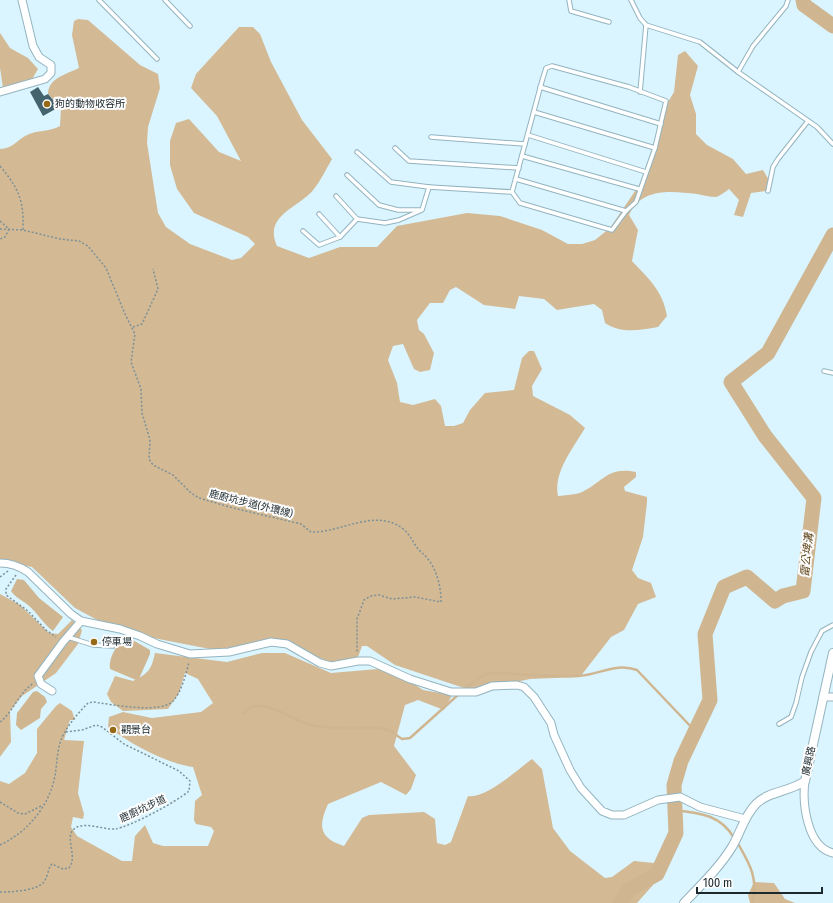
<svg xmlns="http://www.w3.org/2000/svg" width="833" height="903" viewBox="0 0 833 903" font-family="'Fira Sans Condensed','Noto Sans TC',sans-serif">
  <style>
    .forest { fill: #d3b994 }
    .water { fill: #cfb691 }
    .lines { fill: none; stroke-linecap: round; stroke-linejoin: round }
    .stream { stroke: #cfb691; stroke-width: 2.5 }
    .river { stroke: #cfb691; stroke-width: 15 }
    .building { fill: #44636d }
    .service-casing { stroke: #93b4bf; stroke-width: 5.5 }
    .minor-casing { stroke: #93b4bf; stroke-width: 9 }
    .tertiary-casing { stroke: #93b4bf; stroke-width: 10 }
    .path { stroke: #7c9198; stroke-width: 1.5; stroke-dasharray: 2 2; stroke-linecap: butt }
    .service { stroke: #fff; stroke-width: 3.5 }
    .minor { stroke: #fff; stroke-width: 7 }
    .tertiary { stroke: #fff; stroke-width: 8 }
    .poi-dot { fill: #966916; stroke: #fdfdfd; stroke-width: 1.5 }
    .labels { text-anchor: middle; dominant-baseline: central; stroke-width: 4; stroke-linejoin: round; paint-order: stroke }
    .poi-label { font-size: 10px; fill: #1b282c; stroke: #fdfdfd; text-anchor: start }
    .street-label { font-size: 10px; fill: #1b282c; stroke: #fdfdfd }
    .water-label { font-size: 11px; font-style: italic; fill: #604519; stroke: #fdfdfd }
  </style>
  <rect width="100%" height="100%" fill="#daf5ff"/>
  <g class="forest">
    <path d="M78,19L88,20L140,65L158,74L160,88L148,127L147,143L158,213L166,227L190,244L232,260L241,258L255,244L248,237L194,213L177,189L170,165V141L176,123L189,119L219,152L241,161L217,116L191,88L196,74L239,27H253L260,34L271,62L302,120L332,159C326,169 321,180 314,189C299,208 263,215 277,246L309,258L340,247H377L397,226L467,213L500,216L542,230L568,244H582L595,240L610,228L648,172L662,112L674,92L678,55L685,51L698,66L690,95L696,114V134L707,145L733,159L746,174L763,170L770,182L766,191L751,193L743,217L734,215L739,200L729,189C725,192 720,196 716,197C710,197 703,195 697,194C671,191 642,187 629,215L638,230L632,261C648,278 663,291 667,316L658,327C639,330 622,334 605,323L602,310L594,304L557,310L544,299L519,296L515,309L484,305L456,287L450,290L443,303H430L417,320L419,330L424,334L434,353L430,370L420,372L414,369L403,344L393,346L388,360L397,383L400,402L413,405L435,399L441,406L445,426H454L463,423L470,410L485,393L514,390L522,358L529,351H534L542,369L532,386L533,396L570,415L585,428C574,447 553,472 558,496C565,495 576,495 582,492C604,481 608,466 636,472V477L624,487L625,491L647,497V502L643,537L632,570L638,578L651,583L656,597L638,604L624,630L611,637L580,677L530,679L484,689H467L395,665L367,646H362L356,663L336,666L292,644L215,650L138,635L101,622L75,608L32,567L0,561V149C12,149 17,140 27,135C37,130 49,132 60,126L61,108L48,94C48,78 67,74 79,68L72,35L74,21Z"/>
    <path d="M0,33L10,48L28,58L38,69L31,81L3,88L0,68Z"/>
    <path d="M0,594L20,605L49,633L58,634L72,620L82,630L78,644L56,673L22,696L10,711L11,742L0,757Z"/>
    <path d="M155,653L227,662L262,653H285L331,673L378,669L402,676L423,690L452,695L444,710L418,700L405,705L394,746L416,775L411,789L406,795L381,782L328,804C318,826 319,838 344,846L362,818L369,815L424,812L435,819L437,843L445,845L451,842L468,796C486,799 517,770 532,759L542,769L553,828L570,851L605,878L612,877L634,861L654,863L653,885L637,903H0V781L9,784L25,773L37,753V729L56,706L60,703L72,711L75,720H70L64,740L84,741L78,793L84,814L83,819L73,817L71,827L77,836L122,861H132L135,836L145,825L153,843L163,846H208L214,831L211,827L196,824L194,820L195,801L202,795L193,767C165,763 131,744 108,727L109,717L123,712L152,718L201,712L213,703L198,679L185,673L179,693L168,709L123,711L111,702L107,694L115,676L133,681C149,673 151,670 155,653Z"/>
    <path d="M754,882L774,883L785,899L795,903H750L748,895Z"/>
  </g>
  <g class="water">
    <path d="M17,579L24,580L39,598L63,617L53,631C43,624 38,613 28,605C22,600 16,598 11,591Z"/>
    <path d="M126,639H131L150,650V654L139,679L136,680L110,669C108,659 117,642 126,639Z"/>
    <path d="M37,691L45,697L47,702L41,709L40,718L21,730L16,725L17,713L33,692Z"/>
  </g>
  <g class="lines">
    <g class="stream">
      <path d="M463,690L485,674L497,673C524,674 551,677 578,676C599,675 616,662 637,670L695,731"/>
      <path d="M243,713C249,708 254,705 262,706C280,708 294,721 311,725C329,730 360,727 380,728L389,730L402,739L410,738L459,694"/>
      <path d="M675,810C700,813 721,815 734,838"/>
      <path d="M737,842C749,863 759,878 752,903"/>
    </g>
    <g class="river">
      <path d="M803,0L804,5L833,26"/>
      <path d="M620,903L630,889L657,874L676,833L674,785L681,761L710,700L705,634L724,587L747,577L775,601L783,596L803,591L814,498L765,436L731,382L768,353L833,235"/>
    </g>
  </g>
  <path class="building" d="M38,87L44,96L48,94L59,107L43,116L30,92Z"/>
  <g class="lines">
    <defs>
      <g id="service">
        <path d="M99,0L157,59"/>
        <path d="M165,0L190,26"/>
        <path d="M569,0L571,11L609,22"/>
        <path d="M631,0L640,18L646,25L700,42L738,72L817,127L833,144"/>
        <path d="M738,72L753,46L786,6L788,0"/>
        <path d="M540,87L661,124"/>
        <path d="M640,92L646,25"/>
        <path d="M534,112L655,148"/>
        <path d="M528,135L646,172"/>
        <path d="M431,137L525,144"/>
        <path d="M395,148L409,161L519,168"/>
        <path d="M357,152L391,182L429,187"/>
        <path d="M522,156L639,189"/>
        <path d="M347,175L379,205L398,210H420"/>
        <path d="M516,179L626,211"/>
        <path d="M768,191L773,167L778,159L808,121"/>
        <path d="M336,196L357,219"/>
        <path d="M319,214L340,237"/>
        <path d="M303,231L319,245L340,237L357,219L385,223L399,220L422,210L429,187L512,192L542,81L546,68L552,66L629,87L666,101L655,148L636,202L626,211L612,230L520,203L512,192"/>
        <path d="M824,371L833,373"/>
        <path d="M68,637L93,645L113,646"/>
        <path d="M779,724L791,717L796,703L802,677L811,652L822,631L833,625"/>
      </g>
      <g id="minor">
        <path d="M0,92L45,79L51,73V65L39,57L33,46L22,0"/>
        <path d="M0,563C11,563 19,566 28,572L71,614L81,621L120,629L140,636L157,644L190,654L229,652L271,642L287,644L320,663L331,666L358,661H370L410,679L451,692H476L492,686L517,685L524,687L534,697L551,723L554,735L570,770L581,788L602,811L612,815H624L658,800L680,797L700,807L745,819"/>
        <path d="M52,691L41,684L38,676L63,642L81,621"/>
        <path d="M823,697H833"/>
        <path d="M805,781C802,803 807,847 833,853"/>
      </g>
      <path id="tertiary" d="M684,903C701,885 719,868 732,847C740,834 744,816 756,804C769,791 789,792 805,781L833,653"/>
    </defs>
    <use href="#service" class="service-casing"/>
    <use href="#minor" class="minor-casing"/>
    <use href="#tertiary" class="tertiary-casing"/>
    <g class="path">
      <path d="M0,166C19,189 24,200 23,230"/>
      <path d="M0,221L9,229L5,237L0,239"/>
      <path d="M0,229L23,230L60,239L79,241L88,246L106,268L125,314L135,334L131,362L141,389L142,413L150,440L149,459L153,465L173,475L191,493L199,498L233,508L301,524L311,532C341,533 374,508 402,528C410,534 413,543 419,550C422,553 425,555 428,559C437,571 441,586 441,602L415,597L392,599L379,595L371,596L364,600L357,619V653"/>
      <path d="M133,327L142,324L158,289L153,269"/>
      <path d="M16,575L6,589V595L28,611L46,630L56,637"/>
      <path d="M0,577L8,571"/>
      <path d="M0,722C14,711 19,692 34,683"/>
      <path d="M0,802L18,813L25,814L41,806"/>
      <path d="M0,845C28,832 49,806 55,776C57,764 57,751 61,740C66,727 79,712 88,703L93,702C110,704 163,715 174,700C182,690 186,674 189,662"/>
      <path d="M0,892C12,892 34,891 43,883C47,879 48,871 50,866L52,864L63,869L69,868C78,857 65,839 73,830C82,820 103,830 115,829C130,827 176,802 189,791L190,781L179,771L124,744L102,727L96,725L82,730L66,732"/>
    </g>
    <use href="#service" class="service"/>
    <use href="#minor" class="minor"/>
    <use href="#tertiary" class="tertiary"/>
  </g>
  <g class="poi-dot">
    <circle cx="47" cy="104" r="4"/>
    <circle cx="94" cy="642" r="4"/>
    <circle cx="113" cy="730" r="4"/>
  </g>
  <g class="labels">
    <g class="poi-label">
      <text x="55" y="104">狗的動物收容所</text>
      <text x="102" y="642">停車場</text>
      <text x="121" y="730">觀景台</text>
    </g>
    <g class="street-label">
      <text transform="translate(251 504) rotate(14)">鹿廚坑步道(外環線)</text>
      <text transform="translate(809 761) rotate(-78)">廣興路</text>
      <text transform="translate(143 809) rotate(-25)">鹿廚坑步道</text>
    </g>
    <g class="water-label">
      <text transform="translate(807 555) rotate(-84)">雷公埤溝</text>
    </g>
  </g>
  <path d="M697 887v6h125v-6" fill="none" stroke="#1b282c" stroke-width="2"/>
  <text x="703" y="887" font-size="12" fill="#1b282c" stroke="#fdfdfd" stroke-width="3" paint-order="stroke">100 m</text>
</svg>
